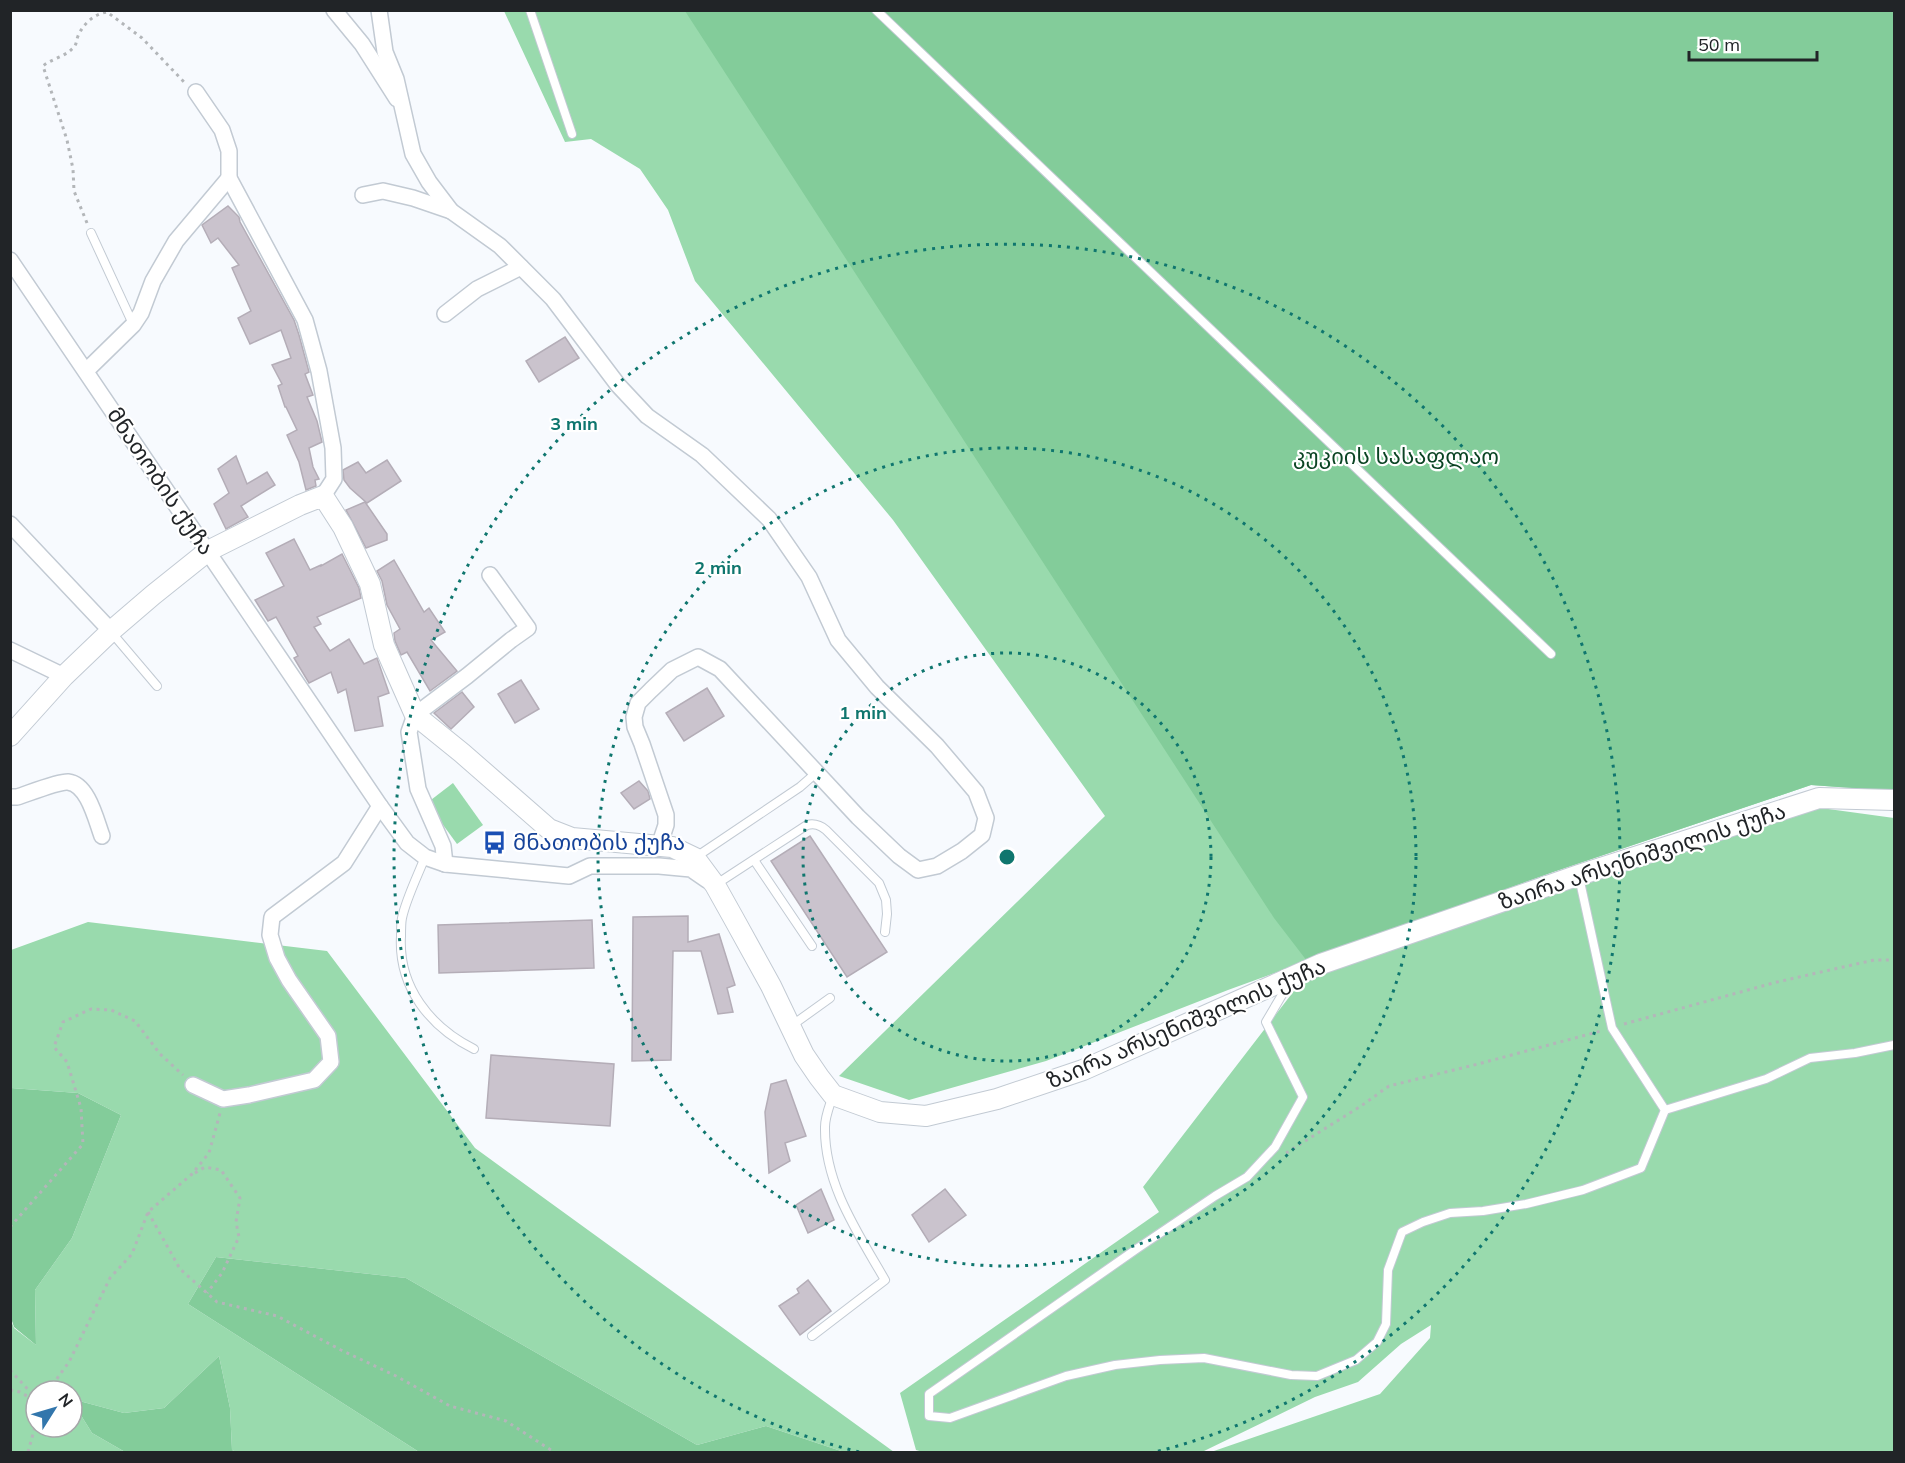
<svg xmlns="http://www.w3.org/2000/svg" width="1905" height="1463" viewBox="0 0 1905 1463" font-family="Mulish,'Noto Sans Georgian',sans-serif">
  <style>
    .green { fill: #99daad }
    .forest { fill: #83cc9a }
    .building { fill: #cac3cd; stroke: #b4adb7; stroke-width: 1.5 }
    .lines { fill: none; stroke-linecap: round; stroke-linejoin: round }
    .service-casing { stroke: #c2cad3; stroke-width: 10 }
    .minor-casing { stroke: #c2cad3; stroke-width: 18 }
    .tertiary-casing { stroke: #c2cad3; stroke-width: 22 }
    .path { stroke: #b3b6b9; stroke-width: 3; stroke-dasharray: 3 4.5; stroke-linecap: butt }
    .service { stroke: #fff; stroke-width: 8 }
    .minor { stroke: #fff; stroke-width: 15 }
    .tertiary { stroke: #fff; stroke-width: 20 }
    .ring { fill: none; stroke: #0f766e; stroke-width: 3; stroke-dasharray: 3 6 }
    .labels { text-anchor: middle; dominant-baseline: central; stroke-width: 4.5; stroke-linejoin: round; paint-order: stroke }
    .park-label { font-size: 22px; fill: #0b4424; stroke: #fff }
    .street-label { font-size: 22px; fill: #212427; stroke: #fff }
    .transit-label { font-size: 22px; fill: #164399; stroke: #fff; text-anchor: start }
    .centre { fill: #0f766e; stroke: #fff; stroke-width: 3 }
    .ring-label { font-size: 18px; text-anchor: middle; font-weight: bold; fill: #0f766e; stroke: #fff; stroke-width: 4.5; stroke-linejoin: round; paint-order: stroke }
  </style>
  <rect width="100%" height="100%" fill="#f7fafe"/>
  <g class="green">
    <path d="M504,11H1894V791L1811,785L1553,872L1228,990L1046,1061L909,1100L839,1076L1105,816L893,520L695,281L668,210L640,169L591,139L565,142Z"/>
    <path d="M453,783L483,825L457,844L427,803Z"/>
    <path d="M1821,808L1894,818V1452H1211L1380,1394L1430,1338L1431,1325L1401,1344L1358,1382L1315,1397L1202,1452H923L916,1450L900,1393L1159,1212L1143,1187L1307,974Z"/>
    <path d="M88,922L327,951L475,1148L894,1452H844L766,1426L697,1445L406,1278L216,1257L188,1304L419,1452H237L232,1450L230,1408L219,1356L164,1408L124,1413L72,1399V1391H36V1427H72V1401L92,1433L125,1452H11L10,1318L14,1328L36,1345L35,1290L72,1238L121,1115L78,1093L11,1088V950Z"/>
  </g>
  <g class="forest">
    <path d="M685,11H1894V791L1811,785L1553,872L1307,961L1274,918Z"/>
    <path d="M11,1088L78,1093L121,1115L72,1238L35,1290L36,1345L14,1327L11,1318Z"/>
    <path d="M216,1257L406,1278L697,1445L766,1426L844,1452H419L188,1304Z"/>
    <path d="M219,1356L230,1408L232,1450L237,1452H125L92,1433L72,1401V1399L124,1413L164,1408Z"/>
  </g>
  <g class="building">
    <path d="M228,206L239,217L240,222L294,320L299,335L309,372L305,374L313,395L307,397L317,421L322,442L309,448L313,467L319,479L315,480L316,486L306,490L299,462L287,435L297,430L286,407H285L278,386L282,384L272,365L291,358L281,330L250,344L238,318L251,311L232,268L239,265L218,238L211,243L202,225Z"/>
    <path d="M565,337L579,358L539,382L526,361Z"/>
    <path d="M236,456L247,484L267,472L275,485L241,506L248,517L226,529L214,504L229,493L218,469Z"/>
    <path d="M387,460L401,481L367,503L350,488L344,480L343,470L358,462L366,473Z"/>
    <path d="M365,502L387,534V540L366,548L346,510Z"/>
    <path d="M294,539L310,570L321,565V566L342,554L359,588L361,598L317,617L321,624L314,627L330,651L349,639L364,664L377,658L389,693L378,697L383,726L355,731L346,689L338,693L331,672L309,683L294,658L298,656L276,617L268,621L255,600L284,586L266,553Z"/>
    <path d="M394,560L424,612L429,608L445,632L431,640L457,671L430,691L407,652L401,655L395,641L394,633L400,629L387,605L382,581L377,571Z"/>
    <path d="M521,680L539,709L515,723L498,694Z"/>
    <path d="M707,688L724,716L684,741L666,713Z"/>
    <path d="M462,692L474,707L451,729L434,713Z"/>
    <path d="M639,781L648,791L650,799L634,809L621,793Z"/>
    <path d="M810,836L887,952L847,977L771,861Z"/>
    <path d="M688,916V942L719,934L735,985L727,988L733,1012L718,1014L701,951H673L671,1060L632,1061L633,917Z"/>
    <path d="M592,920L594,968L439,973L438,925Z"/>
    <path d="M491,1055L614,1064L610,1126L486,1118Z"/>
    <path d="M786,1080L806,1136L785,1143L790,1161L769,1173L765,1112L771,1084Z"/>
    <path d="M821,1189L834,1220L808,1233L796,1205Z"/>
    <path d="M945,1189L966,1215L929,1242L912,1215Z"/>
    <path d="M808,1280L831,1311L800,1335L779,1306L799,1293L797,1289Z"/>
  </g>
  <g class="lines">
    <defs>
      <g id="service">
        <path d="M530,10L572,134"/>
        <path d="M876,10L1551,654"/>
        <path d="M91,233L133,324"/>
        <path d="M112,633L157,686"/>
        <path d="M425,857C418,875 406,899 402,918C401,923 401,930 401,936C398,987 430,1027 474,1049"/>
        <path d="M696,857L800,787L816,773"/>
        <path d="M754,860L812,946"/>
        <path d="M715,885L807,825C815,823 820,825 826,830L879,883L886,900L887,914L885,932"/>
        <path d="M1289,983L1266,1022L1303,1097L1275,1147L1247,1177L1215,1196L1138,1248L929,1394V1416L950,1418L1066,1376L1115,1365L1160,1360L1204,1358L1291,1375L1317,1376L1356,1360L1377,1342L1386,1324L1388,1270L1402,1232L1423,1222L1450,1213L1483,1211L1526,1204L1583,1190L1641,1168L1665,1110L1612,1028L1579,877"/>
        <path d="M791,1026L830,998"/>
        <path d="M1665,1110L1766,1079L1810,1058L1855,1053L1894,1045"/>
        <path d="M812,1336L885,1280C858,1233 824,1184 825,1127C825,1116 830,1105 833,1095"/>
      </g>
      <g id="minor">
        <path d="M334,10L362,44L397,99"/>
        <path d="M379,10L385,52L396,79L413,154L429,182L451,211L500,246L553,299L618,385L647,416L702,455L769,519L809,577L838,640L877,687L937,746L976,792L986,818L982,835L962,851L937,866L918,870L899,856L858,817L720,669L698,657L672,670L651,690L638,703L634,717L635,727L642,744L666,815V825L659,846"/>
        <path d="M196,92L222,130L229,151V178L305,320L319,371L333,448L334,479L323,496"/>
        <path d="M363,195L383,191L413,198L451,211"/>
        <path d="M10,260L380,806L407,843L425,857L445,864L569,876L590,866H659L691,869L707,880"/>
        <path d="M445,314L477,289L521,267"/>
        <path d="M86,371L133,325L141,313L153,281L176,241L229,178"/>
        <path d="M10,524L111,631"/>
        <path d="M10,650L64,676"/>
        <path d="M10,797H17C27,794 59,781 68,782C88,784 96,820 102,836"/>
        <path d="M445,864L443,846L418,789L409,732L415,715L467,676L511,640L528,628L490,575"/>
        <path d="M193,1085L223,1099L249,1095L314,1080L331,1062L328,1036L289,980L277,958L270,935L272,917L344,863L380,806"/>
      </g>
      <path id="tertiary" d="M10,736L64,676L111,631L153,595L208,551L300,505L323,496L343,527L370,584L384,645L415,715L462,753L549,829L572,838L672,847L695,858L715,885L734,919L771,986L804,1055L819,1077L833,1095L880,1112L926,1116L997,1099L1083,1070L1321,964L1579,875L1819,798L1894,800"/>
    </defs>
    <use href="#service" class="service-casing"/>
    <use href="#minor" class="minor-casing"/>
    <use href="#tertiary" class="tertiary-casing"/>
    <g class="path">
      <path d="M87,223L74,191L73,169L67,140L43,66C51,59 64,57 72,49C77,45 76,41 78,36C83,24 94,14 107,12L142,38L185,83"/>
      <path d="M1624,1024L1777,982L1874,960H1894"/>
      <path d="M1286,1153L1361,1106L1389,1086L1478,1064L1601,1031"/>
      <path d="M195,1173L205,1167L221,1170L240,1198L236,1222L239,1237L222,1273L207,1293"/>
      <path d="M148,1212L180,1269L217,1302L277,1316L341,1350L396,1376L450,1406L506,1421L554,1452"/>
      <path d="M10,1227L83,1144L81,1108L67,1062L54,1047L63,1022L91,1009L111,1010L135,1021L160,1054L183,1075"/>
      <path d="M10,1370L36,1398"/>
      <path d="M10,1390L20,1392L36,1401"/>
      <path d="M48,1391L69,1362L110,1278L132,1254L148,1212L192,1174L209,1153L220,1113"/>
      <path d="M28,1452L36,1423"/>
    </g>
    <use href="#service" class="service"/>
    <use href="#minor" class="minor"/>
    <use href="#tertiary" class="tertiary"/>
  </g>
  <g class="ring">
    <circle cx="1007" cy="857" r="204"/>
    <circle cx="1007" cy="857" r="409"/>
    <path d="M859 1452A613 613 0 1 1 1155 1452"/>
  </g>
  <defs>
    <symbol id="bus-bare" viewBox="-9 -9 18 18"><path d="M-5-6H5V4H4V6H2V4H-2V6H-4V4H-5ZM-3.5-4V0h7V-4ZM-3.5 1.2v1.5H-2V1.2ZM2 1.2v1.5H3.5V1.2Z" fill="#1a4fb4" stroke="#fff" stroke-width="2.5" paint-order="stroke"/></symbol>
  </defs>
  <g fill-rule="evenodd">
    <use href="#bus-bare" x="478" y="826" width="33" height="33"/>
  </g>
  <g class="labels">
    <g class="park-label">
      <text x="1396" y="456">კუკიის სასაფლაო</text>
    </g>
    <g class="street-label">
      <text transform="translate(161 481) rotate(56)">მნათობის ქუჩა</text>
      <text transform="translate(1642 856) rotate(-18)">ზაირა არსენიშვილის ქუჩა</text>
      <text transform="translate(1186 1023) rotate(-23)">ზაირა არსენიშვილის ქუჩა</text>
    </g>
    <g class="transit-label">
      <text x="513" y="842">მნათობის ქუჩა</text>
    </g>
  </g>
  <circle cx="1007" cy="857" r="9" class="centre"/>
  <g class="ring-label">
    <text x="574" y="430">3 min</text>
    <text x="718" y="574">2 min</text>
    <text x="863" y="719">1 min</text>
  </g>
  <rect width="1905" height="1463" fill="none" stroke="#212427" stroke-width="24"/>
  <g transform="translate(54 1409) rotate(53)"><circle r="28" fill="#ffffff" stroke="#a6a7a9" stroke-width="1.5"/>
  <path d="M0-4.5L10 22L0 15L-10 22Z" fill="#3276ac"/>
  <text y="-9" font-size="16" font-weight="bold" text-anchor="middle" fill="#212427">N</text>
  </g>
  <path d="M1689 51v9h128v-9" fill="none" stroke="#212427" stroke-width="3"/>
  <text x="1698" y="51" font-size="18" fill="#212427" stroke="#ffffff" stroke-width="4.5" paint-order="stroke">50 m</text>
</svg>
